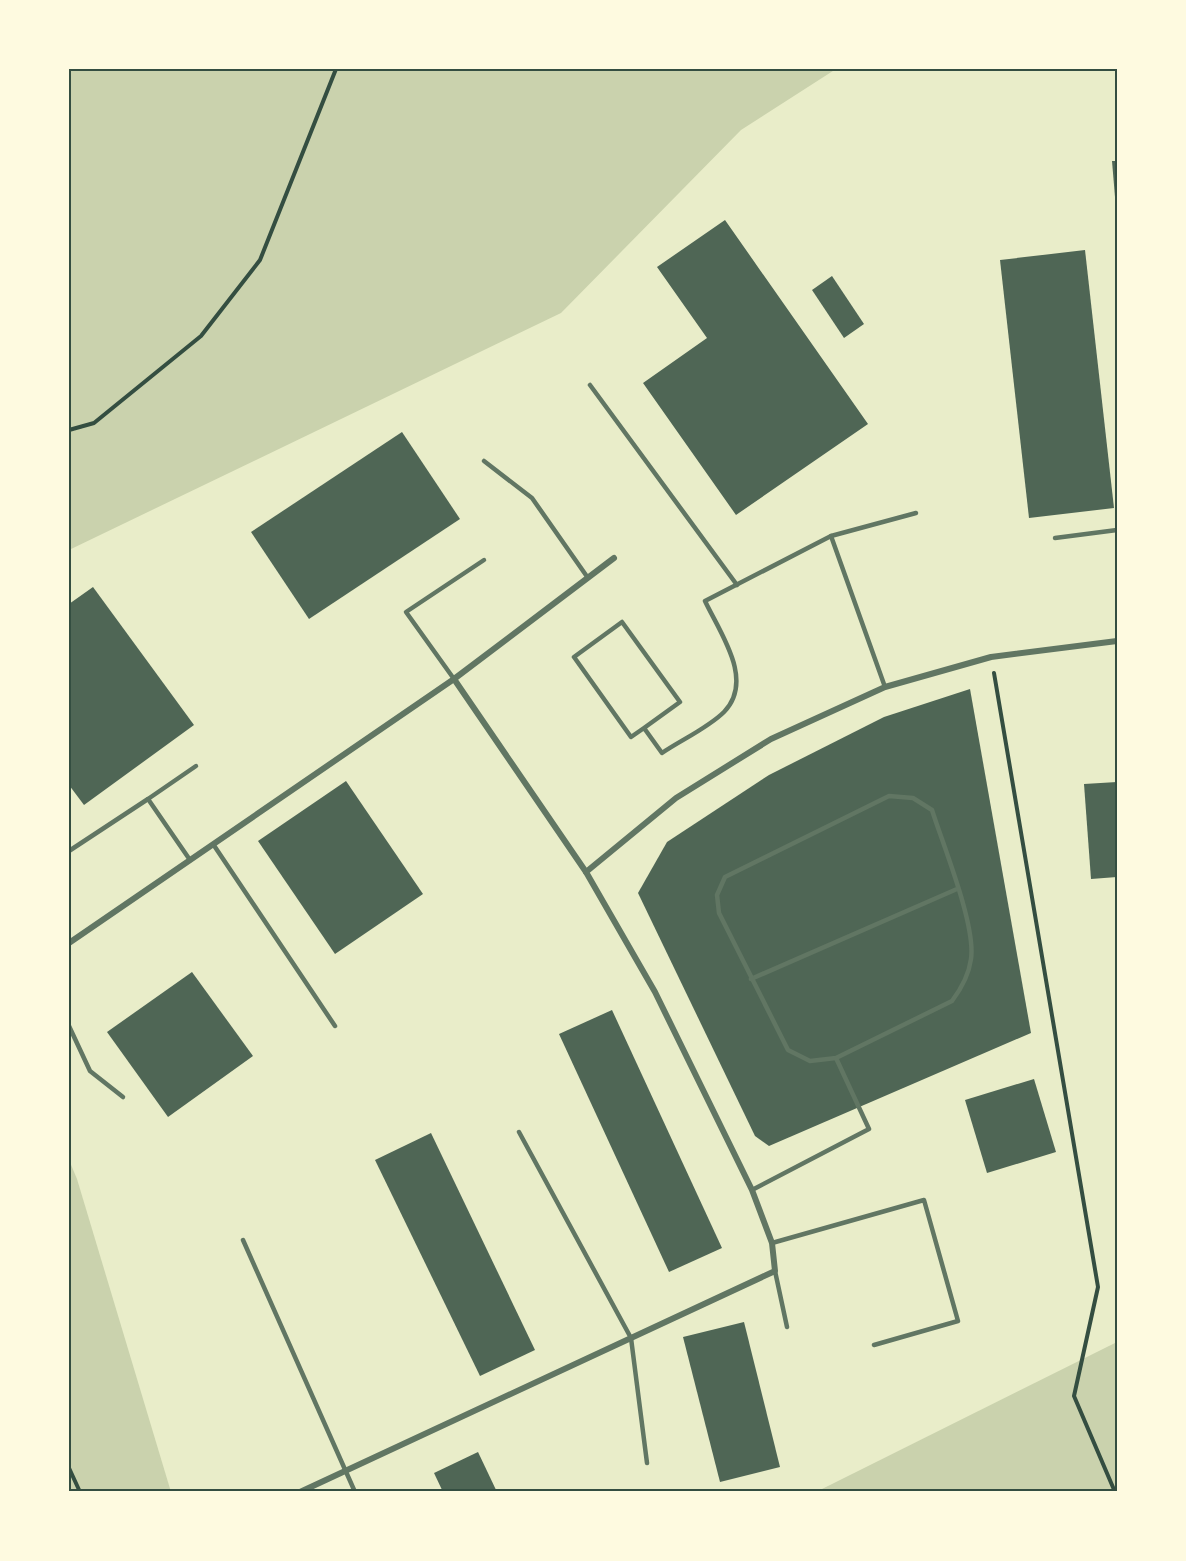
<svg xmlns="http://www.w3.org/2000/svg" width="1186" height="1561" viewBox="0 0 1186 1561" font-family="'Work Sans',sans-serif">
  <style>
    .green { fill: #cad2ad }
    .building { fill: #4f6655 }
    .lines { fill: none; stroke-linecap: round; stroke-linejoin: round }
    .path { stroke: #344e41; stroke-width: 4 }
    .service { stroke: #617663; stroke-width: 4.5 }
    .minor { stroke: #617663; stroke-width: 6 }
    .neatline { fill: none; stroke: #344e41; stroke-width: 2 }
  </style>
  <rect width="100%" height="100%" fill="#e9edc9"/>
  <g class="green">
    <path d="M69,69H836L741,130L561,313L69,550Z"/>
    <path d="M69,1160L77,1179L171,1492H69Z"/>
    <path d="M1117,1342V1492H816Z"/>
  </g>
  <g class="building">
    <path d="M1112,161H1117V197H1115Z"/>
    <path d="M725,220L868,424L736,515L643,383L707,338L657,267Z"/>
    <path d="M1085,250L1114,508L1029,518L1000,260Z"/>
    <path d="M832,276L864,324L844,338L812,290Z"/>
    <path d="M402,432L460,519L309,619L251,532Z"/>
    <path d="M93,587L194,725L84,805L69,785V604Z"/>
    <path d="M970,689L1031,1033L769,1146L755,1136L638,893L667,842L769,775L884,717Z"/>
    <path d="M346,781L423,894L335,954L258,841Z"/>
    <path d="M1117,782V877L1091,879L1084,784Z"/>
    <path d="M192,972L253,1056L168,1117L107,1032Z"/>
    <path d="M612,1010L722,1248L669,1272L559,1034Z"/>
    <path d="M1034,1079L1056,1152L987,1173L965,1100Z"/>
    <path d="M431,1133L535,1350L480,1376L375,1160Z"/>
    <path d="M744,1322L780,1467L720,1482L683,1337Z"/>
    <path d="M478,1452L497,1492H443L434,1473Z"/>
  </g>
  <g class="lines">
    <g class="path">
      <path d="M69,430L94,423L201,336L260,260L336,69"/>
      <path d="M994,673L1098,1287L1074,1396L1115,1492"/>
      <path d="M69,1468L80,1492"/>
    </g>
    <g class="service">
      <path d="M590,385L737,585"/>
      <path d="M484,461L532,498L588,578"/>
      <path d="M831,536L916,513"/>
      <path d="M1055,538L1117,530"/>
      <path d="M454,679L406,612L484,560"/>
      <path d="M644,728L631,737L574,657L622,622L680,702L644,728L662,753C681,740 708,728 724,712C755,680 720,633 705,601L831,536L885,687"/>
      <path d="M213,844L335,1026"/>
      <path d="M69,851L148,799"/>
      <path d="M190,860L148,799L196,766"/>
      <path d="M751,979L957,889"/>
      <path d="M69,1026L90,1071L123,1097"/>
      <path d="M519,1132L631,1338L647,1463"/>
      <path d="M752,1190L869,1129L836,1058L810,1061L788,1050L719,913L717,895L725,877L889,796L913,798L932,810C943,845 976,925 971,959C969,974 961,989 952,1001L836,1058"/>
      <path d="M243,1240L355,1492"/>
      <path d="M772,1243L924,1200L958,1321L874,1345"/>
      <path d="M775,1271L787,1327"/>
    </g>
    <g class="minor">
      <path d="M586,872L676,798L771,739L885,687L991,657L1117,641"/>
      <path d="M69,943L454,679L614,558"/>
      <path d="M300,1492L775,1271L772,1243L752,1190L655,992L586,872L454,679"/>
    </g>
  </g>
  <rect width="1186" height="1561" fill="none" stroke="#fefae0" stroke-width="141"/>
  <rect x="70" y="70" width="1046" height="1420" class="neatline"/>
</svg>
